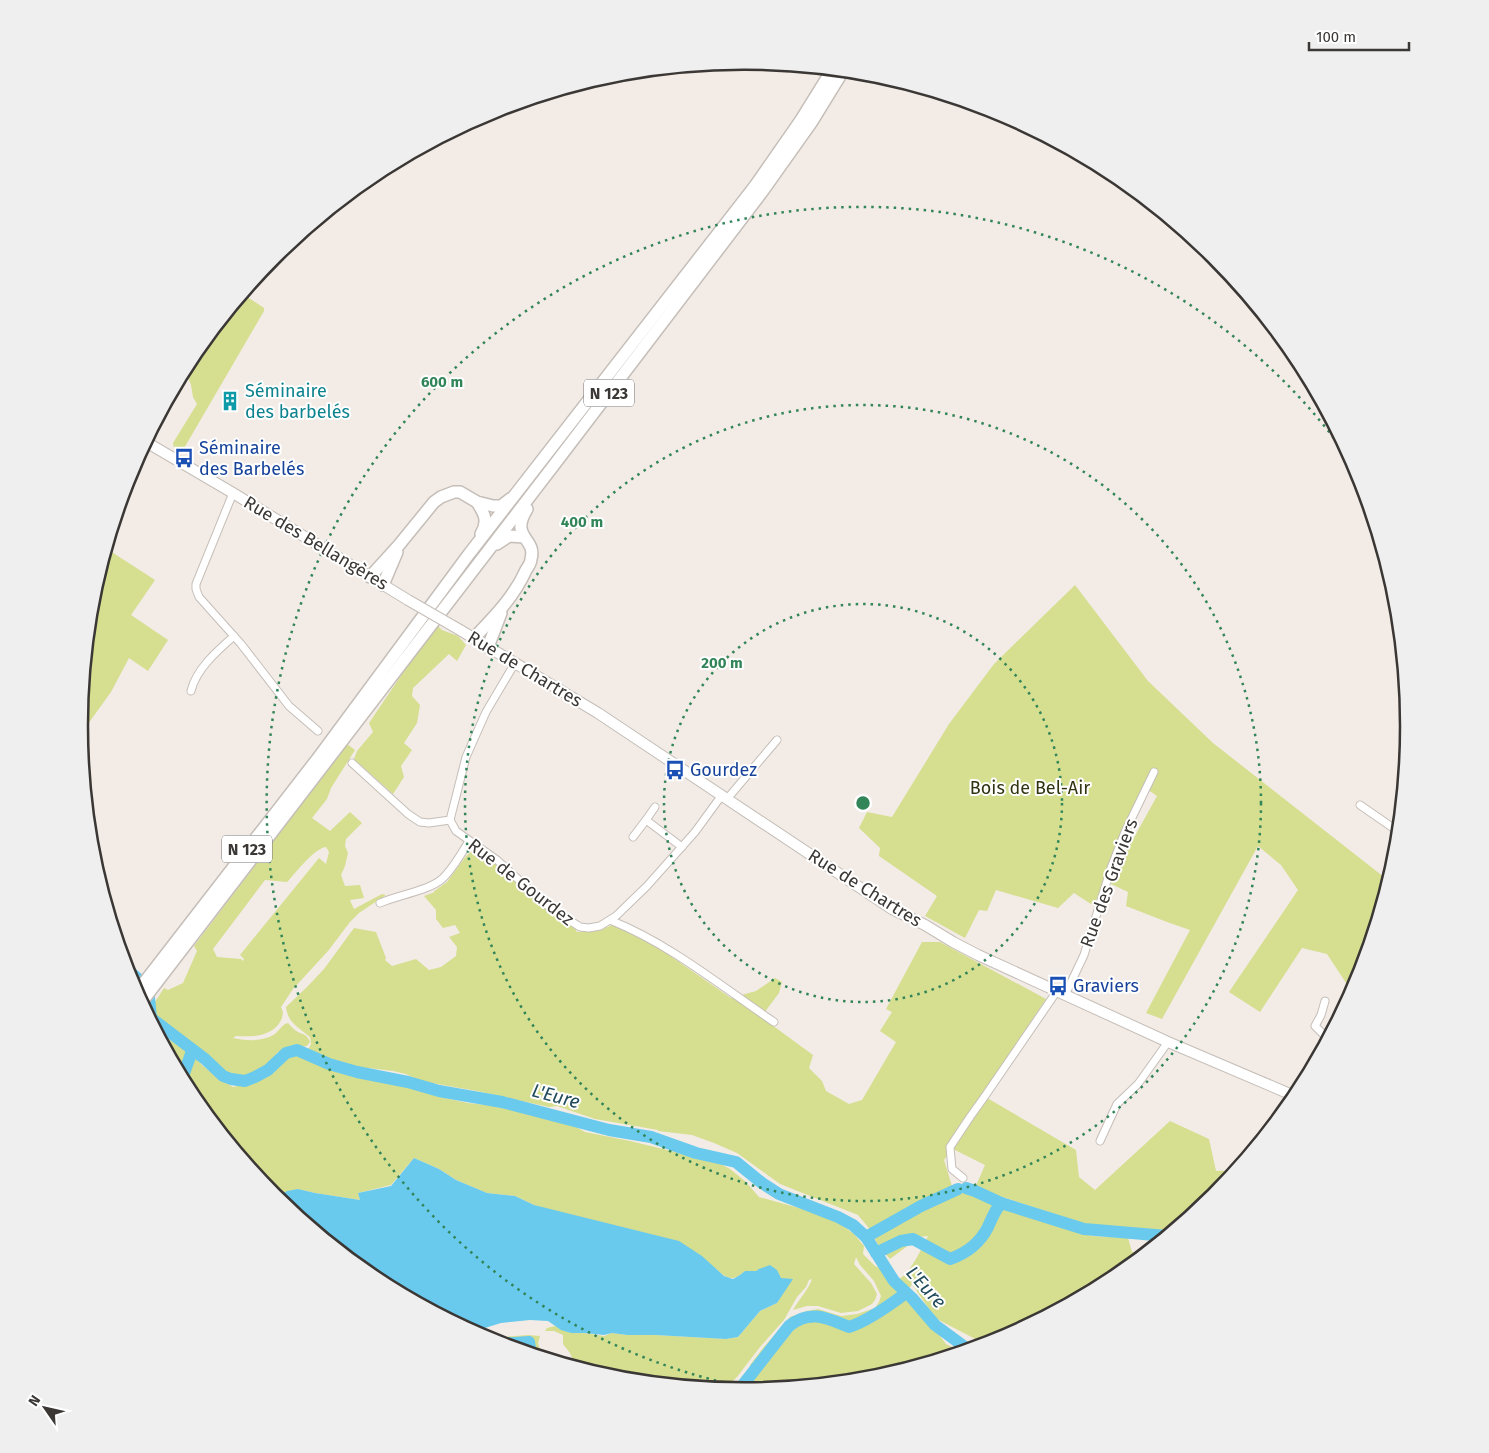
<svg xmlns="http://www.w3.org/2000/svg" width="1489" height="1453" viewBox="0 0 1489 1453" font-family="'Fira Sans',sans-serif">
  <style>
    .green { fill: #d6de8f; fill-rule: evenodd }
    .water { fill: #69caee }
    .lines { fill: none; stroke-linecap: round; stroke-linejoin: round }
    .river { stroke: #69caee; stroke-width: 12 }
    .street-casing { stroke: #c5beb8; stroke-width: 9 }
    .secondary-casing { stroke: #c5beb8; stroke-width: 12 }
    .primary-casing { stroke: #c5beb8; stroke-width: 14 }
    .street { stroke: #fff; stroke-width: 7 }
    .secondary { stroke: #fff; stroke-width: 10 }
    .primary { stroke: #fff; stroke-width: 11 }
    .secondary-bridge-casing { stroke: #c5beb8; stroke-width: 12; stroke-linecap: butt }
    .secondary-bridge { stroke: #fff; stroke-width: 10 }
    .ring { fill: none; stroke: #328558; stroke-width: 2.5; stroke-dasharray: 2.5 5 }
    .labels { text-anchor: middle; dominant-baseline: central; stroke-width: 4; stroke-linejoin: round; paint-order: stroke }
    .shield { fill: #fff; stroke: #757372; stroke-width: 1 }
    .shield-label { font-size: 16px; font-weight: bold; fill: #3a3735 }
    .culture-label { font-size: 18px; fill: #0d838f; stroke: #fff; text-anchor: start }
    .transit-label { font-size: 18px; fill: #164399; stroke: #fff; text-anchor: start }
    .street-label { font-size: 18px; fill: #3a3735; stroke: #fff }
    .park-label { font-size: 18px; fill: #313411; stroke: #fff }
    .water-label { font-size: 19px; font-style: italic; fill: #214c5c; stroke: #fff }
    .rim { fill: none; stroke: #3a3735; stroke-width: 2.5 }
    .centre { fill: #328558; stroke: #fff; stroke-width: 2.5 }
    .ring-label { font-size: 15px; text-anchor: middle; font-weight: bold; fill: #328558; stroke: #fff; stroke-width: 4; stroke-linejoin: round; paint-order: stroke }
  </style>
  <rect width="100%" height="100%" fill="#f3ece6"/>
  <g class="green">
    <path d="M243,294L264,308V311L183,450L180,452L174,448L173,443L197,404L193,397L191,385L185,369L192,357Z"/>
    <path d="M107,549L155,580L131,615L168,640L148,671L129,658L111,692L80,735L79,726L92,596Z"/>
    <path d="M1075,585L1148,681L1213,743L1389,881L1359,981L1352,992L1327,954L1302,948L1260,1012L1229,992L1298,890L1281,865L1258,846L1162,1019L1146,1013L1190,930L1167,922L1126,906L1128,892L1109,883L1157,796L1144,787L1117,845L1094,906L1074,893L1058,908L996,890L987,911L979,910L965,938L925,916L937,896L879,856L880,848L859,828L867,812L892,817L949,724L994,664Z"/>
    <path d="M436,624L442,630L458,636L466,645L457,661L449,654L413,688L412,696L420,705L417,723L404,743L412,750L401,766L404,777L393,794L354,759L357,751L373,732L369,723Z"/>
    <path d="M347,744L355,750L331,788L327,799L312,818L330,831L350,812L362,823L346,839L345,846L348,853L345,866L341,875L345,886L360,885L364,898L350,900L354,909L382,894L386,895L359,913L350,922L328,951L293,989L281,1007C284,1012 283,1017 280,1022C271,1037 251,1037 236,1036L233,1038C245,1041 265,1042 276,1033C279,1030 282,1026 285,1024L288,1023C291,1026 294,1030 298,1032C304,1035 307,1034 310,1042L307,1046L292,1048L278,1052L260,1072L248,1076L234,1078L223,1072L213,1060L208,1057L202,1056L181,1040L154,1017L153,1005L164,988L168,990L183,983L197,951L194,946ZM326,847L329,852L326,864L319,858L240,955L244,959L243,961L241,959L217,957L213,949L265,880L287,882C296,873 313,849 326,847Z"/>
    <path d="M475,849L506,872L528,894L574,927L577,932L599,931L612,925L656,946L731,998L756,991L775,978L782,982L779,993L761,1017L813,1055L809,1068L822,1081L826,1091L849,1104L862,1100L896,1042L880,1031L892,1012L886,1009L922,942H940L1046,999L982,1095L1076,1150L1079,1177L1095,1190L1170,1121L1209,1139L1216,1171L1237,1170L1215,1197L1171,1233L1085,1224L975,1188L985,1165L953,1149L944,1160L952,1186L992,1203L1092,1236L1128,1238L1132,1252L1149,1251L1114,1280L999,1341L983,1346L981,1342L935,1318L912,1284C909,1294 860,1322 849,1326C826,1316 811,1308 788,1325L753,1369L750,1365L763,1348L790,1317L807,1311L818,1309L841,1316L857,1314L875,1308L879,1302L881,1296L874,1281L860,1265L856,1257L854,1264L871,1283L877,1294L875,1300L872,1304L858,1311L841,1313L818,1306H807L793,1310C799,1299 809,1289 812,1279L809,1280L806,1287L797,1297L784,1320L760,1347L737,1377L723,1390L614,1379L576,1367L570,1353L563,1344V1335L554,1331H545L547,1328L555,1326L571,1333H584L604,1336L612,1333L627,1335H655L726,1339L738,1337L760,1311L777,1303L789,1283C776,1275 760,1271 745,1271C732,1283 726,1278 715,1268L534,1205L515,1196L487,1193L456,1180L439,1169L414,1158L391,1185L358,1193L360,1200L315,1193L298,1189L277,1197V1199L191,1096L154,1026L164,1036L195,1057L202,1065L218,1078L233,1087L252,1083L266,1076L286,1056L296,1054L341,1071L383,1079L440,1097L468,1103L522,1109L567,1122L585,1132L630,1141L717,1162L730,1169L745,1181L759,1197L806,1210L838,1222L854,1234L864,1246L863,1254L875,1266L885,1270L894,1281C909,1278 921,1249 928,1236L908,1238L906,1247L890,1259L880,1248L868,1227L858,1215L780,1184L737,1153L714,1143L692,1135L658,1131V1130L595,1119L557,1106L549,1107L477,1091L420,1081L406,1074L393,1071L369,1068L350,1069L307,1052L311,1044L310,1037C298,1027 288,1023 286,1007L307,987L324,969L354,928L376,932L386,958L385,960L392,966L416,959L429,970L441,967L456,956L457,947L449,937L460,933L455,925L443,928L436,919V910L424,896L435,892H433L447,882L466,856Z"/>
    <path d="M906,1295L928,1320L946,1344L962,1352L874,1379L740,1391L795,1324C806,1319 818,1318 829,1322C836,1325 841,1329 848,1329C860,1328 895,1303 906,1295Z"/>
    <path d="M528,1335L540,1336L538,1343L542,1357L489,1340L503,1337Z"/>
  </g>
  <path class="water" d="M414,1158L439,1169L456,1180L487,1193L515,1196L534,1205L679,1241L702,1256L724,1276L733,1279L740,1275L745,1271H756L759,1269L770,1265L777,1270L781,1278L793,1279L777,1303L760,1311L738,1337L726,1339L655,1335H627L612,1333L604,1335L584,1333H571L561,1330L548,1321L530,1320L501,1323L472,1332L375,1279L277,1199V1197L287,1191L298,1189L315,1193L360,1200L358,1193L391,1186Z"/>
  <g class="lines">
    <g class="river">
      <path d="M126,969L148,987L151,1018L205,1059L223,1076L231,1079L245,1081L255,1077L268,1070L286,1053L297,1050L329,1064L357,1072L408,1082L439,1091L502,1102L609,1130L651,1137L696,1153L736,1162L762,1183L779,1194L838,1217L853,1225L866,1237L894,1281L912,1298L935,1325L969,1350"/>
      <path d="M182,1079L192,1051"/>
      <path d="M966,1188L975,1191L1001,1203"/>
      <path d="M866,1237L921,1206L958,1189"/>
      <path d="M876,1253L901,1241L913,1239L950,1259C967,1253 980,1243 988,1227C992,1218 995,1210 1001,1203L1084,1229L1167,1236"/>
      <path d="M500,1344L529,1342L531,1354"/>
      <path d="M736,1391L742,1386L789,1326C810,1309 827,1318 849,1327C868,1321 890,1305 906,1293"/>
    </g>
    <defs>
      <g id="street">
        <path d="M233,493L196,584V589L199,597L241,644L289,706L318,731"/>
        <path d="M191,691C196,669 218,650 234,636"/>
        <path d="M1407,732L1409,733"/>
        <path d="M352,763L408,814L420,822L429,823L450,820L456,831L497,860L549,907L580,927L589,928L600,926L616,916L647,886L695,832L722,795"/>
        <path d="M727,799L777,740"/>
        <path d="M1360,805L1399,832"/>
        <path d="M655,807L646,820L682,847"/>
        <path d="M450,820L466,757L486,712L515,663"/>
        <path d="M633,837L646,820"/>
        <path d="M380,903C398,895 428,891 442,879C453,869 461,854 469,841"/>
        <path d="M610,920C670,944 721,986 774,1022"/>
        <path d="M1065,995L1084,955L1111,868L1125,832L1154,772"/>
        <path d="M1325,1001L1321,1015L1315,1026L1328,1039"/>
        <path d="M1100,1141L1117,1104L1138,1084L1168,1042"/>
        <path d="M963,1178L952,1169L950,1147L970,1117L985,1096L1057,991"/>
      </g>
      <g id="secondary">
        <path d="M146,442L233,493L408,600"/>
        <path d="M460,630L598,713L892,909L925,925L953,942L978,955L1168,1042L1297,1097"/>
      </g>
      <g id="primary">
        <path d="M477,502C484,513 489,521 481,534"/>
        <path d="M497,544L509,536L524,537"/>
        <path d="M370,577L399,545L434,502L441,497L454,492H460L477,502L493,506H501L510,499"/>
        <path d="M383,585L397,552"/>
        <path d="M474,638C494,617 514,597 526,570C528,567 531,563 531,559C537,538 509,538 527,509"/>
        <path d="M488,647L501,613"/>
        <path d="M136,993L318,758L469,554L755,186L801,120L832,70"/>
        <path d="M141,1003L554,465L762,192L811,123L843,71"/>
      </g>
    </defs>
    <use href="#street" class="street-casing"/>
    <use href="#secondary" class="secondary-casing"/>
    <use href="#primary" class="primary-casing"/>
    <use href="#street" class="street"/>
    <use href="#secondary" class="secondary"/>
    <use href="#primary" class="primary"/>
    <defs>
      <path id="secondary-bridge" d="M408,600L460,630"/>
    </defs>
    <use href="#secondary-bridge" class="secondary-bridge-casing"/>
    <use href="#secondary-bridge" class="secondary-bridge"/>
  </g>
  <g class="ring">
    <circle cx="863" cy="803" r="199"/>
    <circle cx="863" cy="803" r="398"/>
    <path d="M760 1390A596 596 0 1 1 1357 470"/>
  </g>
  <defs>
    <symbol id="building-bare" viewBox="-9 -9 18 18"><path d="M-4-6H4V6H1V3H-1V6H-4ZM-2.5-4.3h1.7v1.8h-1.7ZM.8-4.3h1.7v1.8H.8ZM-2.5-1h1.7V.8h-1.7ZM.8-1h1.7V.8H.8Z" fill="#0f9aa8" stroke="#fff" stroke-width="2.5" paint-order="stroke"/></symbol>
    <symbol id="bus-bare" viewBox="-9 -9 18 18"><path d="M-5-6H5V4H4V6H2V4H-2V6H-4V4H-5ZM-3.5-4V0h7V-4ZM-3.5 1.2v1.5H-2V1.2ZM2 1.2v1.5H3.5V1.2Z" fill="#1a4fb4" stroke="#fff" stroke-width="2.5" paint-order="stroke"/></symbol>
  </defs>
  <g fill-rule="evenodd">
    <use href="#building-bare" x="216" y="387" width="28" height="28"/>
    <use href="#bus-bare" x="170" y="444" width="28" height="28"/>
    <use href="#bus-bare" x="661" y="756" width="28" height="28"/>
    <use href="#bus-bare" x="1044" y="972" width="28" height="28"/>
  </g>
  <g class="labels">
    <g class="shield">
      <rect x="584" y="379.5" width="50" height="27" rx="4"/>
      <rect x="222" y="835.5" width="50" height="27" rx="4"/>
    </g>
    <g class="shield-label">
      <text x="609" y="393">N 123</text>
      <text x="247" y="849">N 123</text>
    </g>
    <g class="culture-label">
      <text x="245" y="391">Séminaire<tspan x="245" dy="21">des barbelés</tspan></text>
    </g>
    <g class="transit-label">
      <text x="199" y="448">Séminaire<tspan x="199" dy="21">des Barbelés</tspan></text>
      <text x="690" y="770">Gourdez</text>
      <text x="1073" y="986">Graviers</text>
    </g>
    <g class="street-label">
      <text transform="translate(316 543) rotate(31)">Rue des Bellangères</text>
      <text transform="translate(525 669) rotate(31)">Rue de Chartres</text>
      <text transform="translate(521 882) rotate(38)">Rue de Gourdez</text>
      <text transform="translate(1109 883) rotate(-70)">Rue des Graviers</text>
      <text transform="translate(865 888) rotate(32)">Rue de Chartres</text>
    </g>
    <g class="park-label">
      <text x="1030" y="788">Bois de Bel-Air</text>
    </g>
    <g class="water-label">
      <text transform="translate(556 1096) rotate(15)">L'Eure</text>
      <text transform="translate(926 1287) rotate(48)">L'Eure</text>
    </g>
  </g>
  <path d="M0 0H1489V1453H0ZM88 726a656 656 0 1 1 1312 0a656 656 0 1 1-1312 0Z" fill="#efefef" fill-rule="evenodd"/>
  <path class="rim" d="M88 726a656 656 0 1 1 1312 0a656 656 0 1 1-1312 0Z"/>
  <circle cx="863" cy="803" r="8" class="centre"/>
  <g class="ring-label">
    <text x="442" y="387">600 m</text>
    <text x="582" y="527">400 m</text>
    <text x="722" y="668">200 m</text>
  </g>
  <g transform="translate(45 1408) rotate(304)" stroke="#ffffff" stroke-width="4" paint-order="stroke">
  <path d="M0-4L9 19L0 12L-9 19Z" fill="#3a3735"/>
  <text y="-8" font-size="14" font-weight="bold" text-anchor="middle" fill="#3a3735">N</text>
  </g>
  <path d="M1309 42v8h100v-8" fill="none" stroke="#3a3735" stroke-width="2.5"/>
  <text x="1316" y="42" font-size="15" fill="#3a3735" stroke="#ffffff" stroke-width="4" paint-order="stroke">100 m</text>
</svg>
